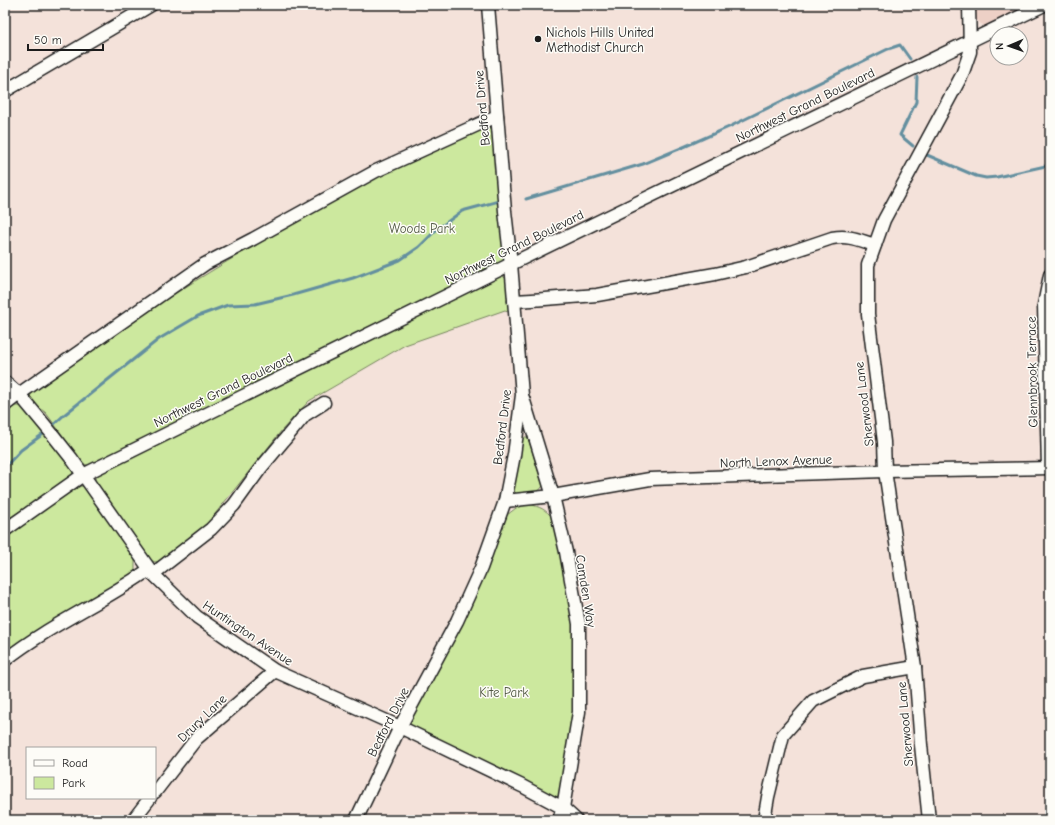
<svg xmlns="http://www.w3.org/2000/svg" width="1055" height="825" viewBox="0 0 1055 825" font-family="'Comic Neue',sans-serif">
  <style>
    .built { fill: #edd0c6 }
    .green { fill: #cce89e; stroke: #74825d }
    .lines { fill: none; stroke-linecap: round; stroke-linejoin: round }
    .stream { stroke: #648f9f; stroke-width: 3 }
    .minor-casing { stroke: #1c1c1c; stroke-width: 15 }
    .minor { stroke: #fdfcf7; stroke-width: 12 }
    .poi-dot { fill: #1c1c1c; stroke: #fdfcf7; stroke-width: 1.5 }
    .labels { text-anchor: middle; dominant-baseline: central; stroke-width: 3; stroke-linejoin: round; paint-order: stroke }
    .poi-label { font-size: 13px; fill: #1c1c1c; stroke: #fdfcf7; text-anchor: start }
    .street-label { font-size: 13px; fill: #1c1c1c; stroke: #fdfcf7 }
    .park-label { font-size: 13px; fill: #515943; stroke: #fdfcf7 }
  </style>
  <rect width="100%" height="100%" fill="#f4e2da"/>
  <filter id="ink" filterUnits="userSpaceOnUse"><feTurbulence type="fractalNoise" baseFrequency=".025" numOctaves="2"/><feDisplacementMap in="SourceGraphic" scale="8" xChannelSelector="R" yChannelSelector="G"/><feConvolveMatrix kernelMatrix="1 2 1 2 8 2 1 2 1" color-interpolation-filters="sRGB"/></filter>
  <g filter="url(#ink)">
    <path class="built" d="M975,5H1031L989,25L985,26L981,24L976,19Z"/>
    <g class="green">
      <path d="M486,127L491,128L494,132L506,254L504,260L499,263L94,463L90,466C83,464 80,462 77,455L46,413L30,400V397L31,394C122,324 220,263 321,208C343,196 365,183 387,172C420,156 453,142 486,127Z"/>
      <path d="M501,275L507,279L510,312L505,310L405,345L309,401L282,430L207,524L160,561L155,562L150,560L95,484C94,479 96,477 99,474Z"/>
      <path d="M14,406H21L25,409L69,465L73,473L68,479L5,521V413Z"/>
      <path d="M525,437H528L529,441L543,486L537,493L517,494L513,490L522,439Z"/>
      <path d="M81,486L85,487L135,560V570L132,575L5,653V537L74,489Z"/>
      <path d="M529,504C540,507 545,509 553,518L571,597L577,663L576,698L561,792L559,796L555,797L411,727L410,723L411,718L487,568L507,515L516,508Z"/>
    </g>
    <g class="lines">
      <g class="stream">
        <path d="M913,146L900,135L916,102L917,77"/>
        <path d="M927,155L976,176L986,178L997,177L1050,165"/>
        <path d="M526,199L643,164L686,146L729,127L888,49L900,45L910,59"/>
        <path d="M50,428L64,415L159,339L198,316L228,305L255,304L293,295L353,278L400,260L419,247L435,231L462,211L499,201"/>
        <path d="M5,467L21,450L46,432"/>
      </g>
      <defs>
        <g id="minor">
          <path d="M5,91L151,5"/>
          <path d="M514,301L532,300L597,295L715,274L746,267L832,238C850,235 858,240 875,245"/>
          <path d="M5,382L19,394L53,435L72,459L153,574L197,617L275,671L400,727L522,786L563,808L576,820"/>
          <path d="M523,398L553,496L566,552L579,624V712L563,808L559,820"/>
          <path d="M5,405L19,394L205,264L253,239L376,171L497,116"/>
          <path d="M1048,468L1044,305L1050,275"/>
          <path d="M505,501L553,496L650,479L885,471L1050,468"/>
          <path d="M5,530L83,475L511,264L1044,5"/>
          <path d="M5,660C48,626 99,604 144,573L153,574L211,529L234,505L260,469L305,415L324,403"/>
          <path d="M155,792L196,739L275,671"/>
          <path d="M133,820L150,798"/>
          <path d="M356,820L400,727L457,621L481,568L505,501L514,455L522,395L511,264L505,211L488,5"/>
          <path d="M764,820L768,797L783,735L813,701L863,676L915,667"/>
          <path d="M929,820L921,745L915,667L885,471L884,442L868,314V265L884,220L962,75L970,52L969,5"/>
        </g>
      </defs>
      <use href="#minor" class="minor-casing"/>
      <use href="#minor" class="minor"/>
    </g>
  </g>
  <circle class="poi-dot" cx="538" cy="39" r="4"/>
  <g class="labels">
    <g class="poi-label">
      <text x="546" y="32">Nichols Hills United<tspan x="546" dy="15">Methodist Church</tspan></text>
    </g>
    <g class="street-label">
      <text transform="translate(805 105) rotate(-26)">Northwest Grand Boulevard</text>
      <text transform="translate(482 108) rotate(-95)">Bedford Drive</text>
      <text transform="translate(514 247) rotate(-26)">Northwest Grand Boulevard</text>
      <text transform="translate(1032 372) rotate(-91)">Glennbrook Terrace</text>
      <text transform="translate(223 390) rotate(-26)">Northwest Grand Boulevard</text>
      <text transform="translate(864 404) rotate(-97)">Sherwood Lane</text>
      <text transform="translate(502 427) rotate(-83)">Bedford Drive</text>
      <text transform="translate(776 461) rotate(-2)">North Lenox Avenue</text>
      <text transform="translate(586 591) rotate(81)">Camden Way</text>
      <text transform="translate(248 633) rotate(34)">Huntington Avenue</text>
      <text transform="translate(202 718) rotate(-44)">Drury Lane</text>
      <text transform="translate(388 722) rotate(-63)">Bedford Drive</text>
      <text transform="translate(905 724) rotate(-95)">Sherwood Lane</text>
    </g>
    <g class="park-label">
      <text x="422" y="228">Woods Park</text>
      <text x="504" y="692">Kite Park</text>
    </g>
  </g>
  <rect width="1055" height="825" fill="none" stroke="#fdfcf7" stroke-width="20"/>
  <rect x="10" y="10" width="1035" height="805" fill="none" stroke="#1c1c1c" stroke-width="1.5" filter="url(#ink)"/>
  <rect x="26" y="747" width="130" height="52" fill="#fdfcf7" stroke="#a3a29f"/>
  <rect x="34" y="760" width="20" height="6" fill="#fdfcf7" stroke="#a3a29f"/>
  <text x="62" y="767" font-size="12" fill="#1c1c1c">Road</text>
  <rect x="34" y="777" width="20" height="12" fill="#cce89e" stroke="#a3a29f"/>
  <text x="62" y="787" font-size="12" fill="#1c1c1c">Park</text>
  <g transform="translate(1009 46) rotate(268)"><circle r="19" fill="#fdfcf7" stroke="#a3a29f"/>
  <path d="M0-3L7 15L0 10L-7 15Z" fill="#1c1c1c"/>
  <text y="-6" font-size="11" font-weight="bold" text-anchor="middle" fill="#1c1c1c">N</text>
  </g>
  <path d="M28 44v6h75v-6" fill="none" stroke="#1c1c1c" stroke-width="2"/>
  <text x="34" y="44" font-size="12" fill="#1c1c1c" stroke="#fdfcf7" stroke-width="3" paint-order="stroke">50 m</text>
</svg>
